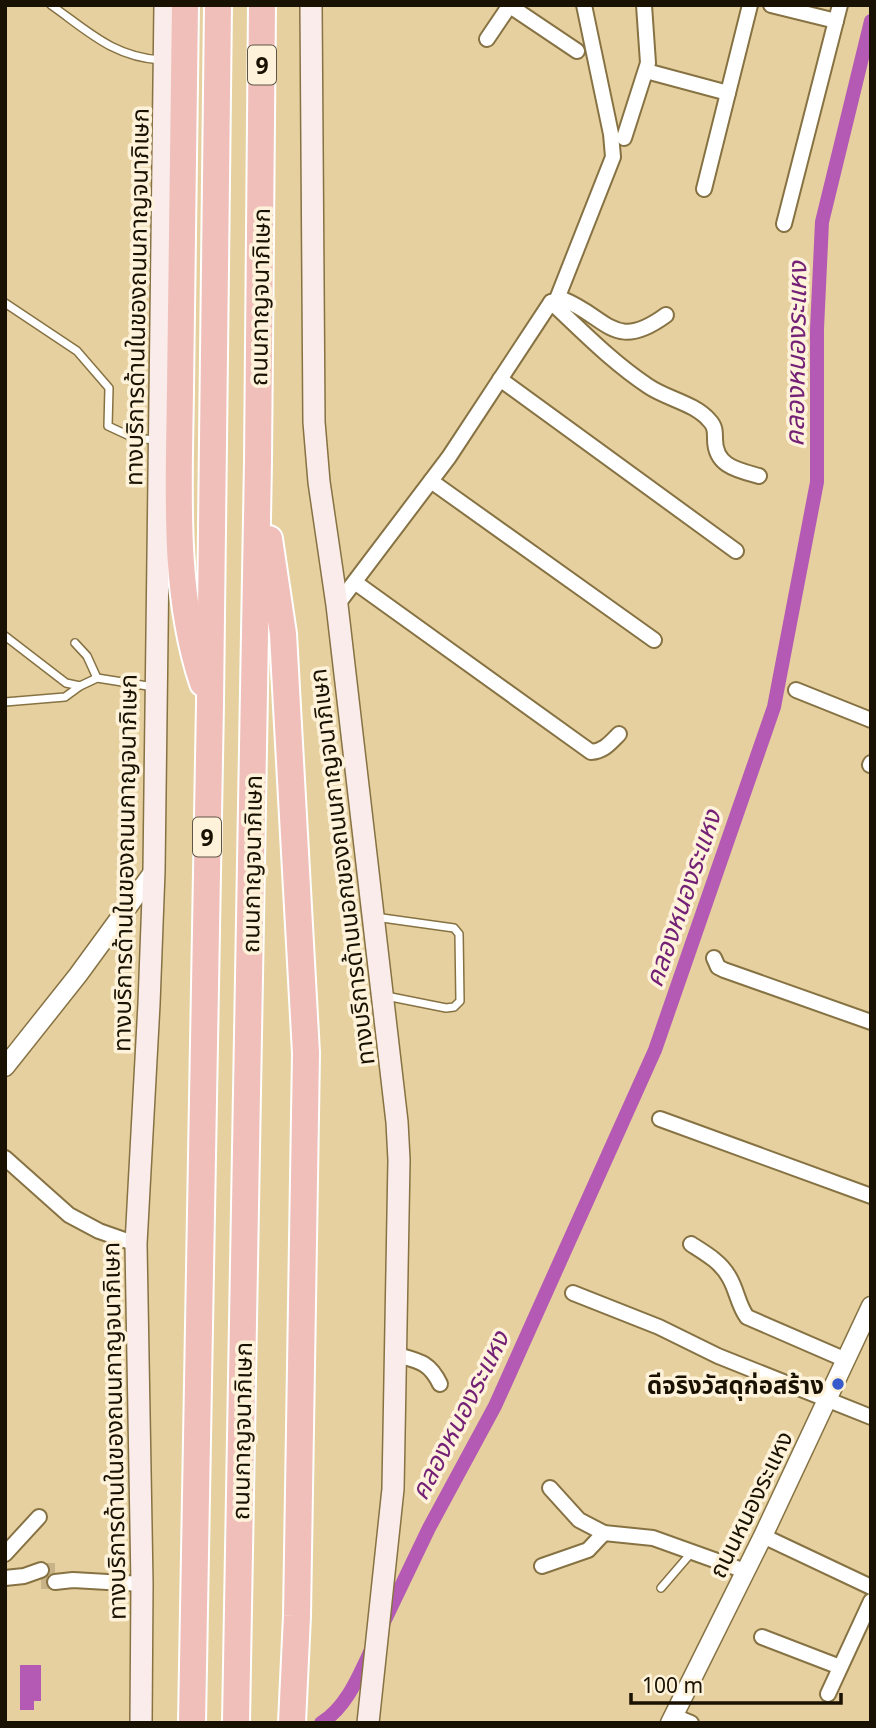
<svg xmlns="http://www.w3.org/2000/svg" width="876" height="1728" viewBox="0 0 876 1728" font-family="'Noto Sans','Noto Sans Thai',sans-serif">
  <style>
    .water { fill: #b45ab5 }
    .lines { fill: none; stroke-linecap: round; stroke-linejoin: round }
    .canal { stroke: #b45ab5; stroke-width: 14 }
    .minor-tunnel { stroke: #c7b387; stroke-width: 14; stroke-dasharray: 14 7; stroke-linecap: butt }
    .service-casing { stroke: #867243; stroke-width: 10 }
    .minor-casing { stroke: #867243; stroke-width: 18 }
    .tertiary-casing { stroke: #867243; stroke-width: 21 }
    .secondary-casing { stroke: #867243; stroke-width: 24 }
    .motorway-casing { stroke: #fff; stroke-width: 30 }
    .service { stroke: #fff; stroke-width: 7 }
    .minor { stroke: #fff; stroke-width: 14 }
    .tertiary { stroke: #fff; stroke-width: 18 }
    .secondary { stroke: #faecea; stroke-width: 21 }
    .motorway { stroke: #f0bfb9; stroke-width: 26 }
    .poi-dot { fill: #385acb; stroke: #fef3da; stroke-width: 2.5 }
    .labels { text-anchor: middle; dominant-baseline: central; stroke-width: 7; stroke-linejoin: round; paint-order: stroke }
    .shield { fill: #fef3da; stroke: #5e5542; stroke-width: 2 }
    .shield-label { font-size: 23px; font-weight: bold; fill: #191101 }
    .street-label { font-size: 24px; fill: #191101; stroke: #fef3da }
    .poi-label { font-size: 24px; font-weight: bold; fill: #191101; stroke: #fef3da; text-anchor: end }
    .water-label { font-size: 26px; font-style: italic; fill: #732075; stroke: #fef3da }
  </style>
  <rect width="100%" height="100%" fill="#e6d09f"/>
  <path class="water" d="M20,1665H41V1701H34V1710H20Z"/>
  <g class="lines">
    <g class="canal">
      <path d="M382,1626L429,1528L495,1406L655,1050L774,707L817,482V329L822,222L871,21"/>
      <path d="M321,1723C346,1708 359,1676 371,1650"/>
    </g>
    <g class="minor-tunnel">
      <path d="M41,1570H55"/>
      <path d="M41,1582H55"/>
    </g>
    <defs>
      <g id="service">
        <path d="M51,5C88,31 113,57 161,60"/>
        <path d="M5,303L77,351L109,388L108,426L134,438L156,440"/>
        <path d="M5,636L66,683L80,686L97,678L154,687"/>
        <path d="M75,643L87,656L97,678"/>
        <path d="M5,702L65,697L80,686"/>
        <path d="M375,917L454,928L459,934L460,1001L454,1007L446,1008L386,996"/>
        <path d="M661,1588L692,1552"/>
      </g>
      <g id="minor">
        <path d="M771,5L836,21"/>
        <path d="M510,6L577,51"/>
        <path d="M487,39L510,5"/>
        <path d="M646,71L728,93"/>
        <path d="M624,138L648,63L644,5"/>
        <path d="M704,189L750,5"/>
        <path d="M784,224L840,5"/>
        <path d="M557,299L613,157L611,134L584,5"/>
        <path d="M551,302L562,299C608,317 614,353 666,315"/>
        <path d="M500,379L736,551"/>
        <path d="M431,481L654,640"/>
        <path d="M356,583L591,752C604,751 610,743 619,734"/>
        <path d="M337,605L449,457L551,302C583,332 612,362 648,386C667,399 694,403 709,420C715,426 715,431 715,439C715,466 737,470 759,476"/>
        <path d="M796,690L871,720"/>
        <path d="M870,765L871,763"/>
        <path d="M714,958L718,967L724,970L871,1022"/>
        <path d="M660,1119L871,1196"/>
        <path d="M5,1158L69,1215L99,1231L136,1244"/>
        <path d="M691,1244C705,1253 721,1262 729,1277C737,1290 738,1305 747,1317L846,1360"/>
        <path d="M573,1293L659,1327L718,1356L871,1417"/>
        <path d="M394,1354C418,1361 429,1361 440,1384"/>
        <path d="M550,1488L579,1520L604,1533L653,1538L745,1571"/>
        <path d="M763,1536L871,1587"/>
        <path d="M5,1554L39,1517"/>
        <path d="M542,1566L588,1550L604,1533"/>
        <path d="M5,1578L24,1576L41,1570"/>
        <path d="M55,1582L73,1580L142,1584"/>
        <path d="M762,1637L840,1667"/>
        <path d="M828,1694L871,1601"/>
        <path d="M674,1716L691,1723"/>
      </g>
      <g id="tertiary">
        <path d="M5,1067L78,975L154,871"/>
        <path d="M670,1723L763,1536L871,1306"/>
      </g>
      <g id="secondary">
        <path d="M311,5L314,422L319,482L337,605L397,1122L399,1160L393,1489L368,1723"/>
        <path d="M141,1723L142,1584L136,1244L149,1004L154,871L165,5"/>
      </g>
      <g id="motorway">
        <path d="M185,5C184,133 181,260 180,388C179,485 172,590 203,683"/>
        <path d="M269,539L283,634L306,1053L297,1616L292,1723"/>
        <path d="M192,1723L210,703L218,5"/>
        <path d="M236,1723L258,461L262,5"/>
      </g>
    </defs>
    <use href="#service" class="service-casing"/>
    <use href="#minor" class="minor-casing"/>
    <use href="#tertiary" class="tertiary-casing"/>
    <use href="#secondary" class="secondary-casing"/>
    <use href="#motorway" class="motorway-casing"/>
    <use href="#service" class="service"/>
    <use href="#minor" class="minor"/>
    <use href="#tertiary" class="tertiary"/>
    <use href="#secondary" class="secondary"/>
    <use href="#motorway" class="motorway"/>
  </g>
  <circle class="poi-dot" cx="838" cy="1384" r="7"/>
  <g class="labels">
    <g class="shield">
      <rect x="248" y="45.5" width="28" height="39" rx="5"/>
      <rect x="193" y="817.5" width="28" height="39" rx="5"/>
    </g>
    <g class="shield-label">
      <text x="262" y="65">9</text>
      <text x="207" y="837">9</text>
    </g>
    <g class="street-label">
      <text transform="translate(136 297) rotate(-89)">ทางบริการด้านในของถนนกาญจนาภิเษก</text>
      <text transform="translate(259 297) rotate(-89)">ถนนกาญจนาภิเษก</text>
      <text transform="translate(124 863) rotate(-89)">ทางบริการด้านในของถนนกาญจนาภิเษก</text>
      <text transform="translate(251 864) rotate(-89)">ถนนกาญจนาภิเษก</text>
      <text transform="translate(341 867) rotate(-97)">ทางบริการด้านนอกของถนนกาญจนาภิเษก</text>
      <text transform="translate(113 1431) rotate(-91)">ทางบริการด้านในของถนนกาญจนาภิเษก</text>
      <text transform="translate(241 1431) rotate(-89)">ถนนกาญจนาภิเษก</text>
      <text transform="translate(750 1504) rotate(-64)">ถนนหนองระแหง</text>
    </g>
    <g class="poi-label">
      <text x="824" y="1384">ดีจริงวัสดุก่อสร้าง</text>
    </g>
    <g class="water-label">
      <text transform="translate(795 354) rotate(-89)">คลองหนองระแหง</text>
      <text transform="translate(682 898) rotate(-71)">คลองหนองระแหง</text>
      <text transform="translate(459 1415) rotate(-63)">คลองหนองระแหง</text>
    </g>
  </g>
  <rect width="876" height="1728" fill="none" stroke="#191101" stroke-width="14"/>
  <path d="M631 1693v10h210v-10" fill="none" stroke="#191101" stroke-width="3.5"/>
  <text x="642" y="1693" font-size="21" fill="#191101" stroke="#fef3da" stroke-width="5" paint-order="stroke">100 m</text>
</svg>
